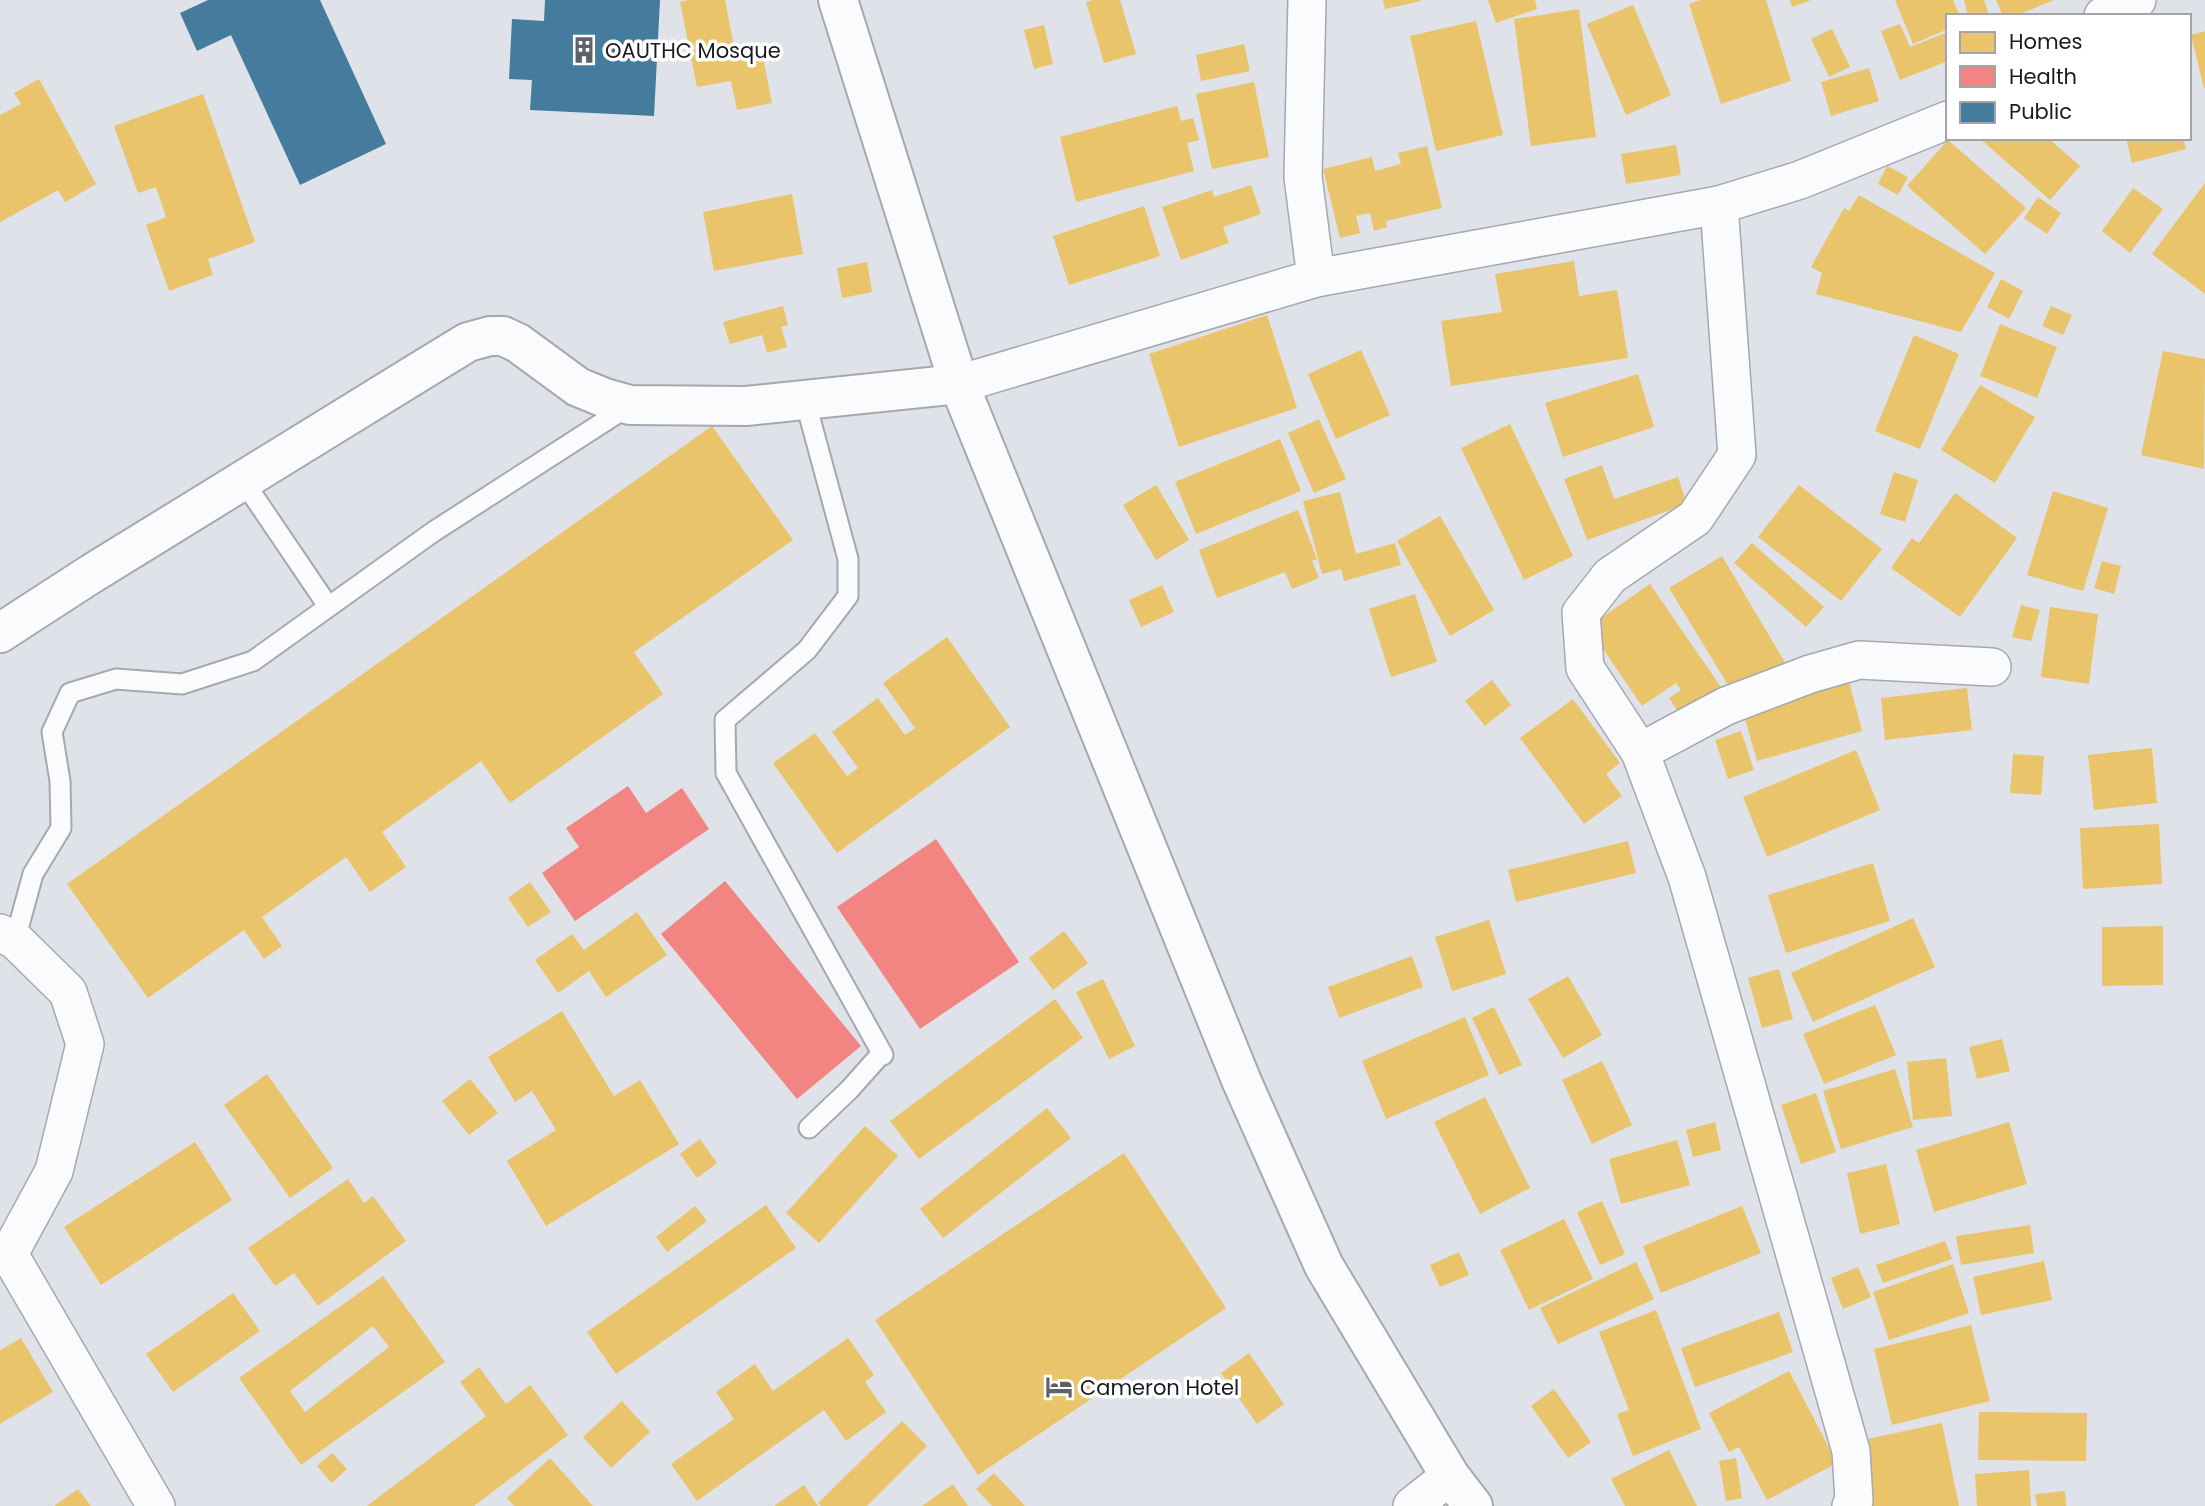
<svg xmlns="http://www.w3.org/2000/svg" width="2205" height="1506" viewBox="0 0 2205 1506" font-family="Poppins,sans-serif">
  <style>
    .homes { fill: #e9c46a; fill-rule: evenodd }
    .health { fill: #f28482 }
    .public { fill: #457b9d }
    .lines { fill: none; stroke-linecap: round; stroke-linejoin: round }
    .lane-casing { stroke: #a6a8ae; stroke-width: 23 }
    .street-casing { stroke: #a6a8ae; stroke-width: 40 }
    .secondary-casing { stroke: #a6a8ae; stroke-width: 42 }
    .primary-casing { stroke: #a6a8ae; stroke-width: 42 }
    .lane { stroke: #fafbfc; stroke-width: 19 }
    .street { stroke: #fafbfc; stroke-width: 37 }
    .secondary { stroke: #fafbfc; stroke-width: 38 }
    .primary { stroke: #fafbfc; stroke-width: 38 }
    .labels { text-anchor: middle; dominant-baseline: central; stroke-width: 7; stroke-linejoin: round; paint-order: stroke }
    .poi-label { font-size: 21px; fill: #191b1f; stroke: #fff; text-anchor: start }
  </style>
  <rect width="100%" height="100%" fill="#dfe2e9"/>
  <g class="homes">
    <path d="M689,0H725L736,57L762,52L772,103L737,110L731,81L697,87L680,2Z"/>
    <path d="M1092,0H1120L1136,54L1104,63L1086,2Z"/>
    <path d="M1383,0H1421V1L1385,9Z"/>
    <path d="M1488,0H1535L1537,9L1496,23Z"/>
    <path d="M1700,0H1766L1791,81L1721,104L1689,4Z"/>
    <path d="M1790,0H1811L1792,7Z"/>
    <path d="M1895,0H1953L1960,16H1948V29L1913,44Z"/>
    <path d="M1964,0H1984L1989,16H1968Z"/>
    <path d="M1996,0H2054L2015,16H2003Z"/>
    <path d="M1633,5L1671,95L1626,115L1587,24Z"/>
    <path d="M1579,9L1596,137L1531,146L1514,19Z"/>
    <path d="M1476,21L1503,135L1436,151L1410,36Z"/>
    <path d="M1900,24L1910,47L1948,32V61L1900,80L1881,31Z"/>
    <path d="M1044,25L1053,64L1034,69L1024,30Z"/>
    <path d="M1832,29L1850,67L1829,77L1811,39Z"/>
    <path d="M2205,31V88H2204L2191,35Z"/>
    <path d="M1244,44L1250,71L1201,81L1196,55Z"/>
    <path d="M1869,68L1879,101L1831,116L1821,82Z"/>
    <path d="M39,79L96,184L65,202L58,190L0,222V115L21,104L14,93Z"/>
    <path d="M1254,82L1269,157L1212,169L1196,94Z"/>
    <path d="M203,94L255,242L208,259L213,275L169,291L146,225L166,217L156,187L138,193L114,126Z"/>
    <path d="M1177,106L1181,121L1193,118L1199,140L1187,143L1194,171L1076,202L1060,137Z"/>
    <path d="M1979,138H2048L2080,166L2050,200Z"/>
    <path d="M2126,138H2183L2186,149L2132,163Z"/>
    <path d="M1948,140L2026,208L1985,254L1907,186Z"/>
    <path d="M1676,145L1681,175L1626,184L1621,154Z"/>
    <path d="M1427,146L1442,208L1386,221L1387,227L1374,231L1370,213L1356,216L1360,233L1340,238L1323,169L1372,157L1375,171L1401,164L1398,153Z"/>
    <path d="M1887,166L1908,177L1898,195L1878,184Z"/>
    <path d="M2205,183V294L2152,254Z"/>
    <path d="M1251,185L1261,214L1223,227L1229,243L1181,260L1162,207L1212,190L1214,197Z"/>
    <path d="M2133,188L2163,209L2130,253L2102,231Z"/>
    <path d="M792,194L803,254L714,271L703,212Z"/>
    <path d="M1859,195L1995,273L1961,332L1816,294L1822,273L1811,267L1844,208L1849,211Z"/>
    <path d="M2038,197L2061,213L2047,234L2024,218Z"/>
    <path d="M1144,206L1160,256L1069,285L1053,236Z"/>
    <path d="M1574,261L1579,296L1617,290L1628,358L1451,386L1441,321L1502,312L1495,274Z"/>
    <path d="M867,262L872,292L842,298L837,268Z"/>
    <path d="M2001,279L2023,291L2009,319L1987,307Z"/>
    <path d="M783,306L788,325L781,327L787,347L767,353L762,335L730,344L723,322Z"/>
    <path d="M2051,306L2072,315L2063,335L2042,326Z"/>
    <path d="M1267,315L1297,408L1179,447L1149,354Z"/>
    <path d="M2000,324L2057,347L2037,398L1980,376Z"/>
    <path d="M1914,335L1959,354L1920,449L1875,431Z"/>
    <path d="M1361,350L1390,415L1336,439L1308,374Z"/>
    <path d="M2163,351L2205,359L2204,469L2141,455Z"/>
    <path d="M1638,374L1654,427L1563,457L1545,403Z"/>
    <path d="M1980,385L2035,417L1995,483L1941,450Z"/>
    <path d="M1319,419L1346,479L1314,493L1288,433Z"/>
    <path d="M1510,424L1573,556L1524,580L1461,448Z"/>
    <path d="M712,426L793,540L634,652L663,694L510,803L481,761L382,832L406,867L370,892L346,857L262,917L282,946L264,959L244,930L148,998L67,884Z"/>
    <path d="M1280,439L1301,491L1196,534L1175,482Z"/>
    <path d="M1602,465L1614,499L1678,477L1687,504L1587,540L1564,479Z"/>
    <path d="M1894,472L1918,480L1905,522L1880,514Z"/>
    <path d="M1156,485L1189,540L1156,560L1123,505Z"/>
    <path d="M1799,485L1882,549L1841,601L1758,537Z"/>
    <path d="M2053,491L2108,508L2083,591L2027,575Z"/>
    <path d="M1340,492L1356,554L1395,543L1401,565L1344,581L1341,569L1322,574L1303,501Z"/>
    <path d="M1955,493L2017,538L1960,617L1891,568L1912,538L1919,543Z"/>
    <path d="M1298,510L1317,559L1312,561L1319,578L1292,589L1285,572L1217,598L1199,550Z"/>
    <path d="M1440,516L1494,610L1450,636L1397,541Z"/>
    <path d="M1752,543L1824,607L1806,627L1734,563Z"/>
    <path d="M1722,556L1786,664L1734,695L1669,588Z"/>
    <path d="M2102,561L2121,566L2114,594L2094,588Z"/>
    <path d="M1650,584L1725,693L1684,721L1669,698L1681,690L1676,683L1642,706L1588,627Z"/>
    <path d="M1162,585L1174,612L1141,627L1129,600Z"/>
    <path d="M1415,594L1437,662L1391,677L1369,609Z"/>
    <path d="M2021,605L2040,610L2031,641L2012,637Z"/>
    <path d="M2050,607L2098,614L2089,684L2041,677Z"/>
    <path d="M947,637L1010,727L837,853L773,763L815,733L847,776L858,768L832,732L878,698L905,735L915,728L883,683Z"/>
    <path d="M1848,678L1862,731L1757,761L1742,708Z"/>
    <path d="M1492,680L1511,705L1485,726L1465,701Z"/>
    <path d="M1967,688L1972,730L1885,740L1881,698Z"/>
    <path d="M1573,699L1620,763L1606,774L1622,796L1584,824L1520,738Z"/>
    <path d="M1741,731L1754,770L1728,779L1715,740Z"/>
    <path d="M2152,748L2157,803L2094,810L2088,755Z"/>
    <path d="M1856,750L1880,810L1767,857L1743,797Z"/>
    <path d="M2013,754L2044,756L2041,795L2010,793Z"/>
    <path d="M2159,824L2162,884L2083,889L2080,828Z"/>
    <path d="M1628,841L1636,873L1516,902L1508,870Z"/>
    <path d="M1873,863L1890,921L1786,953L1768,895Z"/>
    <path d="M530,882L551,912L528,927L508,898Z"/>
    <path d="M637,912L667,955L606,997L589,971L558,993L535,960L572,934L584,950Z"/>
    <path d="M1913,918L1935,967L1813,1022L1791,973Z"/>
    <path d="M1489,920L1506,974L1452,991L1435,937Z"/>
    <path d="M2163,926V985L2102,986V927Z"/>
    <path d="M1064,931L1088,963L1053,990L1029,958Z"/>
    <path d="M1412,956L1423,987L1339,1018L1328,987Z"/>
    <path d="M1779,969L1793,1019L1762,1028L1748,978Z"/>
    <path d="M1568,976L1602,1035L1563,1058L1528,999Z"/>
    <path d="M1103,979L1135,1046L1109,1059L1076,992Z"/>
    <path d="M1055,999L1083,1038L919,1159L890,1121Z"/>
    <path d="M1875,1005L1896,1055L1824,1084L1803,1034Z"/>
    <path d="M1494,1007L1522,1065L1499,1075L1472,1018Z"/>
    <path d="M562,1011L614,1096L640,1080L679,1144L546,1226L507,1161L556,1130L532,1091L515,1102L488,1057Z"/>
    <path d="M1465,1017L1489,1075L1386,1119L1362,1061Z"/>
    <path d="M2002,1039L2010,1071L1977,1079L1969,1047Z"/>
    <path d="M1946,1058L1952,1116L1913,1120L1907,1062Z"/>
    <path d="M1602,1061L1632,1125L1592,1144L1562,1080Z"/>
    <path d="M1895,1069L1913,1127L1841,1149L1823,1091Z"/>
    <path d="M267,1074L333,1168L290,1198L224,1105Z"/>
    <path d="M470,1079L498,1113L469,1135L442,1101Z"/>
    <path d="M1816,1093L1836,1152L1801,1164L1781,1105Z"/>
    <path d="M1485,1097L1530,1188L1480,1214L1434,1122Z"/>
    <path d="M1047,1108L1071,1138L943,1238L920,1209Z"/>
    <path d="M1715,1122L1721,1150L1693,1157L1686,1130Z"/>
    <path d="M2009,1122L2027,1184L1934,1212L1916,1150Z"/>
    <path d="M865,1126L898,1156L819,1243L786,1213Z"/>
    <path d="M700,1139L717,1163L697,1178L680,1154Z"/>
    <path d="M1677,1140L1690,1185L1621,1204L1609,1159Z"/>
    <path d="M195,1142L232,1200L101,1285L64,1227Z"/>
    <path d="M1124,1153L1226,1308L978,1475L875,1320Z"/>
    <path d="M1886,1164L1900,1224L1860,1234L1847,1173Z"/>
    <path d="M348,1179L364,1203L373,1196L406,1241L318,1306L294,1273L275,1286L248,1248Z"/>
    <path d="M1602,1201L1625,1254L1600,1265L1577,1212Z"/>
    <path d="M766,1205L796,1248L616,1374L587,1332Z"/>
    <path d="M695,1206L707,1221L667,1252L656,1237Z"/>
    <path d="M1742,1206L1761,1253L1661,1293L1643,1246Z"/>
    <path d="M1564,1219L1593,1279L1529,1310L1500,1250Z"/>
    <path d="M2030,1225L2034,1253L1961,1265L1956,1236Z"/>
    <path d="M1945,1241L1952,1259L1883,1283L1876,1265Z"/>
    <path d="M1459,1252L1469,1275L1440,1287L1430,1265Z"/>
    <path d="M2044,1261L2052,1300L1981,1315L1973,1277Z"/>
    <path d="M1636,1262L1654,1299L1558,1344L1540,1308Z"/>
    <path d="M1953,1264L1969,1313L1889,1340L1873,1292Z"/>
    <path d="M1858,1267L1871,1297L1843,1309L1831,1278Z"/>
    <path d="M383,1276L445,1362L301,1465L239,1378ZM373,1326L389,1347L305,1412L290,1391Z"/>
    <path d="M233,1293L260,1331L173,1392L146,1354Z"/>
    <path d="M1656,1310L1701,1429L1633,1456L1617,1414L1629,1410L1599,1332Z"/>
    <path d="M1779,1312L1793,1352L1695,1387L1681,1348Z"/>
    <path d="M1971,1325L1990,1401L1892,1425L1874,1349Z"/>
    <path d="M21,1338L53,1392L0,1424V1350Z"/>
    <path d="M848,1338L874,1375L865,1382L886,1412L846,1441L824,1410L697,1501L671,1464L734,1419L716,1392L755,1364L773,1391Z"/>
    <path d="M1249,1353L1284,1404L1257,1424L1221,1373Z"/>
    <path d="M479,1367L506,1404L530,1385L568,1435L474,1506H367L486,1416L460,1382Z"/>
    <path d="M1789,1371L1837,1463L1767,1500L1739,1447L1729,1452L1709,1413Z"/>
    <path d="M1554,1389L1591,1442L1568,1458L1531,1406Z"/>
    <path d="M622,1401L650,1432L611,1468L583,1437Z"/>
    <path d="M1979,1412L2087,1413L2086,1461L1978,1460Z"/>
    <path d="M902,1421L927,1446L867,1506H821L818,1503Z"/>
    <path d="M1942,1423L1959,1506H1871L1858,1441Z"/>
    <path d="M1669,1450L1697,1506H1625L1611,1479Z"/>
    <path d="M332,1453L347,1469L332,1483L317,1466Z"/>
    <path d="M550,1458L593,1506H514L507,1498Z"/>
    <path d="M1736,1458L1742,1498L1726,1501L1719,1461Z"/>
    <path d="M2029,1470L2031,1506H1977L1975,1474Z"/>
    <path d="M994,1473L1025,1506H992L976,1489Z"/>
    <path d="M953,1484L968,1506H922Z"/>
    <path d="M804,1485L818,1506H774Z"/>
    <path d="M78,1489L91,1506H54Z"/>
    <path d="M2065,1491L2066,1506H2037L2035,1494Z"/>
  </g>
  <g class="health">
    <path d="M628,786L646,813L682,788L709,829L575,921L542,873L579,847L566,828Z"/>
    <path d="M936,839L1019,962L920,1029L837,907Z"/>
    <path d="M725,881L861,1046L797,1099L661,934Z"/>
  </g>
  <g class="public">
    <path d="M208,0H320L386,144L300,185L231,35L197,51L180,13Z"/>
    <path d="M545,0H660L654,116L530,110L532,80L509,79L512,19L544,21Z"/>
  </g>
  <g class="lines">
    <defs>
      <g id="lane">
        <path d="M805,400L848,559V596L807,650L725,720L726,773L883,1055"/>
        <path d="M242,479L328,606"/>
        <path d="M15,940L33,874L61,828L60,781L52,732L70,693L116,679L182,684L253,661L433,532L630,405"/>
        <path d="M809,1128L849,1090L882,1053"/>
      </g>
      <g id="street">
        <path d="M1307,0L1303,177L1316,278"/>
        <path d="M2103,16L2137,0"/>
        <path d="M1719,205L1737,455L1695,518L1610,576L1581,613L1585,668L1640,752L1687,877L1851,1451L1854,1501L1851,1506"/>
        <path d="M959,384L1316,278L1719,205L1800,180L1948,120"/>
        <path d="M1640,752L1726,706L1810,674L1859,660L1992,667"/>
        <path d="M0,933L15,940L68,992L85,1044L54,1171L9,1254L0,1257"/>
        <path d="M9,1254L156,1506"/>
        <path d="M1412,1506L1450,1476"/>
      </g>
      <path id="secondary" d="M0,633L91,574L427,367L468,342L490,336H503L518,343L578,387L605,398L630,405L746,406L959,384"/>
      <path id="primary" d="M838,0L959,384L1242,1082L1324,1266L1450,1476L1473,1506"/>
    </defs>
    <use href="#lane" class="lane-casing"/>
    <use href="#street" class="street-casing"/>
    <use href="#secondary" class="secondary-casing"/>
    <use href="#primary" class="primary-casing"/>
    <use href="#lane" class="lane"/>
    <use href="#street" class="street"/>
    <use href="#secondary" class="secondary"/>
    <use href="#primary" class="primary"/>
  </g>
  <defs>
    <symbol id="building-bare" viewBox="-9 -9 18 18"><path d="M-4-6H4V6H1V3H-1V6H-4ZM-2.5-4.3h1.7v1.8h-1.7ZM.8-4.3h1.7v1.8H.8ZM-2.5-1h1.7V.8h-1.7ZM.8-1h1.7V.8H.8Z" fill="#5e6166" stroke="#fff" stroke-width="2.5" paint-order="stroke"/></symbol>
    <symbol id="hotel-bare" viewBox="-9 -9 18 18"><path d="M-6-4.5h1.5V1H6V5H4.5V3h-9V5H-6ZM-4 0a1.8 1.8 0 1 1 3.6 0ZM.5 0V-2.5h3Q6-2.5 6 0Z" fill="#5e6166" stroke="#fff" stroke-width="2.5" paint-order="stroke"/></symbol>
  </defs>
  <g fill-rule="evenodd">
    <use href="#building-bare" x="565" y="31" width="38" height="38"/>
    <use href="#hotel-bare" x="1040" y="1368" width="38" height="38"/>
  </g>
  <g class="labels">
    <g class="poi-label">
      <text x="605" y="50">OAUTHC Mosque</text>
      <text x="1080" y="1387">Cameron Hotel</text>
    </g>
  </g>
  <rect x="1946" y="14" width="245" height="126" fill="#ffffff" stroke="#a3a4a5" stroke-width="2"/>
  <rect x="1960" y="32" width="35" height="21" fill="#e9c46a" stroke="#a3a4a5" stroke-width="2"/>
  <text x="2009" y="49" font-size="21" fill="#191b1f">Homes</text>
  <rect x="1960" y="66" width="35" height="21" fill="#f28482" stroke="#a3a4a5" stroke-width="2"/>
  <text x="2009" y="84" font-size="21" fill="#191b1f">Health</text>
  <rect x="1960" y="102" width="35" height="21" fill="#457b9d" stroke="#a3a4a5" stroke-width="2"/>
  <text x="2009" y="119" font-size="21" fill="#191b1f">Public</text>
</svg>
